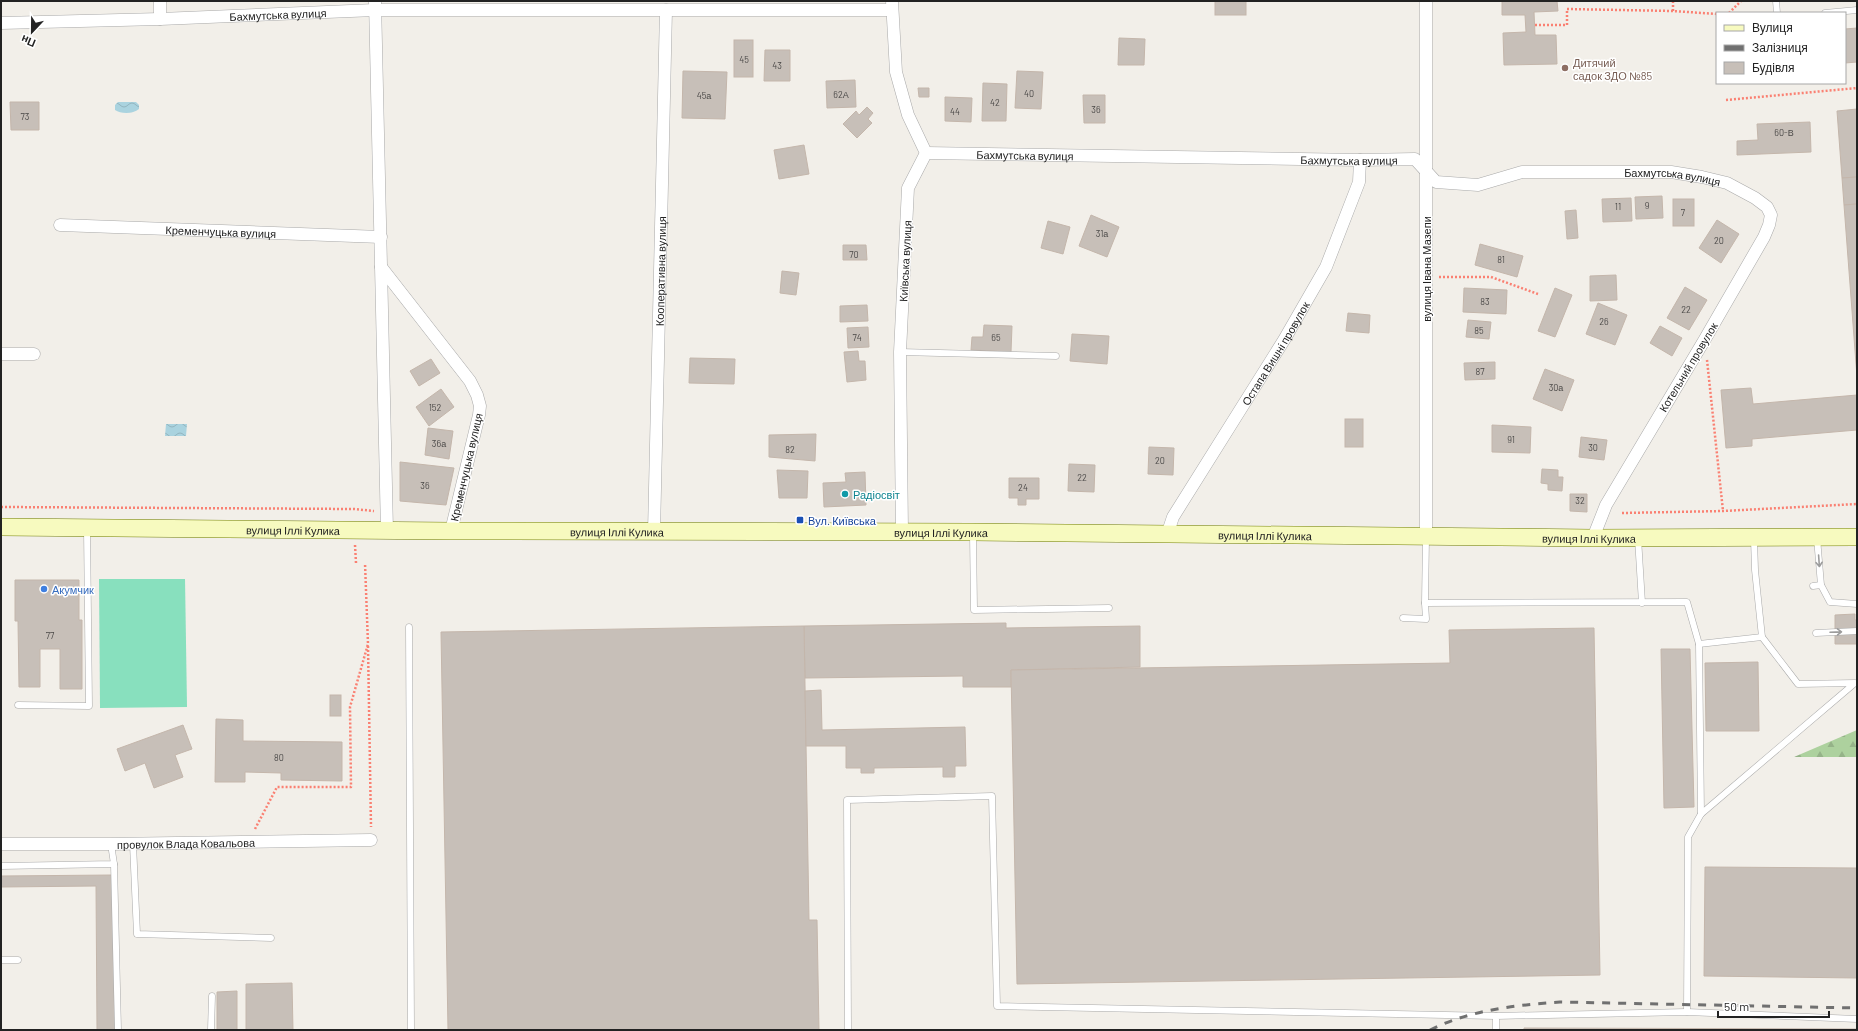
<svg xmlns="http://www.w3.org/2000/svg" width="1858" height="1031" viewBox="0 0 1858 1031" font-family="Barlow,sans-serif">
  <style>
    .forest { fill: url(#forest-firs) }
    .pitch { fill: #88e0be }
    .water { fill: url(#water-waves) }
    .building { fill: #c7bfb8; stroke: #c4b6ab }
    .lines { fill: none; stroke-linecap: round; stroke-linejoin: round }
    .lane-casing { stroke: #a9a9a9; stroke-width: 7 }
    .street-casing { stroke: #a9a9a9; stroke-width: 13 }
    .secondary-casing { stroke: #707d05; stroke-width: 18 }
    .path { stroke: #fa8072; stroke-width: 2.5; stroke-dasharray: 2 2; stroke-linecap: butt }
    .lane { stroke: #fff; stroke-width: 6 }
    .street { stroke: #fff; stroke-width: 12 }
    .secondary { stroke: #f7fabf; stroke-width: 17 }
    .rail { stroke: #707070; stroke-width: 3; stroke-dasharray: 8 8; stroke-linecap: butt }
    .oneway { stroke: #9c9c9c }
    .education-dot { fill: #8d6e63; stroke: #fff; stroke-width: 1.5 }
    .culture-dot { fill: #0f9aa8; stroke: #fff; stroke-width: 1.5 }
    .transit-dot { fill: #1a4fb4; stroke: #fff; stroke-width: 1.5 }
    .shop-dot { fill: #3f7fe0; stroke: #fff; stroke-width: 1.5 }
    .labels { text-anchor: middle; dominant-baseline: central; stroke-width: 3; stroke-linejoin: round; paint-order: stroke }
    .number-label { font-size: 9px; fill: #4b4948 }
    .street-label { font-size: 11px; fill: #222; stroke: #fff }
    .education-label { font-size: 11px; fill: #785e54; stroke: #fff; text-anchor: start }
    .culture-label { font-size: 11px; fill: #0d838f; stroke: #fff; text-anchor: start }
    .transit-label { font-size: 11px; fill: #164399; stroke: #fff; text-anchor: start }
    .shop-label { font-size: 11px; fill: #366cbe; stroke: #fff; text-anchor: start }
  </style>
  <defs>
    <pattern id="forest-firs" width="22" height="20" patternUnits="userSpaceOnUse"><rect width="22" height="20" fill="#add19e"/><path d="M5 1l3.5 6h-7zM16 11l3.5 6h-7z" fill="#95b388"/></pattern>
    <pattern id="water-waves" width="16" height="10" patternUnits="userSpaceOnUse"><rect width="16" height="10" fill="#aad3df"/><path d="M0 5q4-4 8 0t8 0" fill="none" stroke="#92b5bf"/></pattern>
  </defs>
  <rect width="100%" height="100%" fill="#f2efe9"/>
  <path class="forest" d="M1857,730V757H1794Z"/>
  <path class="pitch" d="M99,579H185L187,707L100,708Z"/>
  <g class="water">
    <path d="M118,102H136L139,105V109C133,114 121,114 115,110V105Z"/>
    <path d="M166,424H187L186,436H165Z"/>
  </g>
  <g class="building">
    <rect x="1215" y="1" width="31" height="14"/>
    <path d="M1502,1H1557L1558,11L1534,12L1535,35H1556L1557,64L1504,65L1503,33L1526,32L1525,15H1502Z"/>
    <path d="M1857,28V62L1845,63V29Z"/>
    <path d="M1119,38L1145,39L1144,65H1118Z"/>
    <rect x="734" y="40" width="19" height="37"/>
    <path d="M765,50H790V81H764Z"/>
    <path d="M683,71L727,72L725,119L682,118Z"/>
    <path d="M1017,71L1043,72L1041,109L1015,108Z"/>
    <path d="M855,80L856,107L827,108L826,81Z"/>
    <path d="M983,83L1007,84L1006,121H982Z"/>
    <path d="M918,88H929V97H919Z"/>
    <path d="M1083,95H1105V123H1084Z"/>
    <path d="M945,97L972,98L971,122L945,121Z"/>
    <path d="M10,102H39V130H11Z"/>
    <path d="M867,107L873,113L868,119L872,123L857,138L843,124L856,111L859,115Z"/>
    <path d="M1857,109V177L1842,178L1837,111Z"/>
    <path d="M1810,122L1811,152L1737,155V141L1758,140L1757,124Z"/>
    <path d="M804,145L809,174L779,179L774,150Z"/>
    <path d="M1857,177V204L1844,205L1842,178Z"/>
    <path d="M1662,196L1663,218L1636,219L1635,197Z"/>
    <path d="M1631,198L1632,221L1603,222L1602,199Z"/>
    <rect x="1673" y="199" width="21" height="27"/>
    <path d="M1857,204V377L1844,205Z"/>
    <path d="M1576,210L1578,238L1567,239L1565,211Z"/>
    <path d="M1091,215L1119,227L1107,257L1079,246Z"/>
    <path d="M1717,220L1739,234L1721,263L1699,248Z"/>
    <path d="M1048,221L1070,227L1063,254L1041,248Z"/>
    <path d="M1480,244L1523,256L1517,277L1475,265Z"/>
    <path d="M843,245H866L867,260H843Z"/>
    <path d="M782,271L799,273L796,295L780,293Z"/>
    <path d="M1616,275L1617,300L1590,301V276Z"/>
    <path d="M1685,287L1707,300L1689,330L1667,318Z"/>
    <path d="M1464,288L1507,290L1506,314L1463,312Z"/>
    <path d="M1555,288L1572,295L1555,337L1538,331Z"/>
    <path d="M1598,303L1627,315L1615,345L1586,334Z"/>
    <path d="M867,305L868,321L840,322V306Z"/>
    <path d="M1348,313L1370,315L1369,333L1346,331Z"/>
    <path d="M1468,320L1491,322L1489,339L1466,337Z"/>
    <path d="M984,325L1012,326L1011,352L971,350L972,337H983Z"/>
    <path d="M1660,326L1682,338L1672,356L1650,343Z"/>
    <path d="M868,327L869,347L848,348L847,328Z"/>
    <path d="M1072,334L1109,336L1107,364L1070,361Z"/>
    <path d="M858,351L859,361H865L866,380L847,382L844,352Z"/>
    <path d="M690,358L735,359L734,384L689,383Z"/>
    <path d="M431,359L440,373L419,386L410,371Z"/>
    <path d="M1495,362V379L1465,380L1464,363Z"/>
    <path d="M1545,369L1574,380L1562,411L1533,399Z"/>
    <path d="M1751,388L1753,404L1857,395V430L1752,439V446L1726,448L1721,390Z"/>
    <path d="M441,389L454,407L429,426L416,407Z"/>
    <rect x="1345" y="419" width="18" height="28"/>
    <path d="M1492,425L1531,427L1530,453L1492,452Z"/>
    <path d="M428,428L453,431L449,459L425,455Z"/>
    <path d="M816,434L815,461L769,457V435Z"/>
    <path d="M1581,437L1607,440L1604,460L1579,457Z"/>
    <path d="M1149,447L1174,448L1173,475L1148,474Z"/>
    <path d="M400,462L454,468L446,505L400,501Z"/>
    <path d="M1069,464L1095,465L1094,492L1068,491Z"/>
    <path d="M1542,469L1558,470V477H1563L1562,491L1548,490V484L1541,483Z"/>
    <path d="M777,470L808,471L807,498H779Z"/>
    <path d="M865,472L866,505L824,507L823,483L846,482L845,473Z"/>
    <path d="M1009,478H1039V499H1026V505H1018V498H1009Z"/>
    <path d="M1570,494H1587V512L1570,511Z"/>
    <path d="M15,580H79V620H82V689H60V649H40V687H19L18,621H15Z"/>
    <path d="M1855,614V620H1857V644H1835V615Z"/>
    <path d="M1006,623V628L1140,626V667L1011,670V687H963V676L805,678L804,626Z"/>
    <path d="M804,626L809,920H817L819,1030H448L441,632Z"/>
    <path d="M1594,628L1600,975L1017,984L1011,670L1450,663L1449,630Z"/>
    <path d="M1661,649H1690L1694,807L1664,808Z"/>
    <path d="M1758,662L1759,731H1706L1705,663Z"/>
    <path d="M821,690L822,730L965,727L966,766H955V777H943V767L874,768V773H861V768H846V746H806L805,691Z"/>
    <rect x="330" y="695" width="11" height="21"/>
    <path d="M216,719L243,720V741L342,742V781L281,780V773L245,772V782H215Z"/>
    <path d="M183,725L192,749L175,755L183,777L154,788L145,763L125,771L117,749Z"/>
    <path d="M1705,867L1857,868V978L1704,976Z"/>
    <path d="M112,875L116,1030H97L96,886L1,887V876Z"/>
    <path d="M292,983L293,1030H246V984Z"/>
    <path d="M237,991V1030H217V992Z"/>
    <path d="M1524,1028L1857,1029V1030H1524Z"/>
  </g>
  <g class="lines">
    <defs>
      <g id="lane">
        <path d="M1776,1L1777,13"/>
        <path d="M1825,13L1857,10"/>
        <path d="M900,352L1056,356"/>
        <path d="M973,534L974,610L1109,608"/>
        <path d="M1426,537L1425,603L1687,602L1699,644L1701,814"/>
        <path d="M1638,538L1642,603"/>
        <path d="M1817,538L1821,585L1830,602L1857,604"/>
        <path d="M1754,539L1755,570L1762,637"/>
        <path d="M1813,586L1821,585"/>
        <path d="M1403,618L1426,619L1425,603"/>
        <path d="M409,627L411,1030"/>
        <path d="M1816,633L1857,631"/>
        <path d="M18,705L89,706L87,529"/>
        <path d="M133,844L137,934L271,938"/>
        <path d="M114,864L118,1030"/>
        <path d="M1,866L114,864L111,844"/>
        <path d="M1,960H18"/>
        <path d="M1687,1012L1688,837L1701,814L1855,683L1798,684L1762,637L1699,644"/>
        <path d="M211,1030L212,996"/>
        <path d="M848,1030L847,800L992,796L997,1006L1496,1016"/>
        <path d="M1496,1030V1016L1687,1012L1857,1019"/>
      </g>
      <g id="street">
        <path d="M160,1V19"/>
        <path d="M375,1L387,531"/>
        <path d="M892,1L896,72L908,115L926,153L908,188L900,352L902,532"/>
        <path id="s1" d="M1,23L160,19L375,10H891"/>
        <path id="s2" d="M926,153L1360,160L1415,159L1436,182L1478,185L1522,172H1671L1702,177L1727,183L1755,198L1767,207L1771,215L1769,225L1764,237L1705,339L1606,505L1593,538"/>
        <path id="s3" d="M60,225L381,237"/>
        <path d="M381,267L470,381L477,395L480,406L479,415L451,531"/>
        <path d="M1,354H34"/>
        <path id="s4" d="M654,532L666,10"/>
        <path id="s5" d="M1167,535L1173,517L1284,340L1326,267L1359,182L1360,160"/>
        <path d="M1426,537V1"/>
        <path id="s6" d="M1,844H111L371,840"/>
      </g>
      <g id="secondary">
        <path id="s7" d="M1,527L451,531L973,532L1593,538L1857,537"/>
      </g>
    </defs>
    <use href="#lane" class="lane-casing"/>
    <use href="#street" class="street-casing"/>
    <use href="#secondary" class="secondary-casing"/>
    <g class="path">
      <path d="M1673,1V11"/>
      <path d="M1729,13L1741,1"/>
      <path d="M1535,25H1567V9L1673,11L1717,14"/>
      <path d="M1726,100L1857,88"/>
      <path d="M1439,277H1491L1538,294"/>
      <path d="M1707,360L1723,511"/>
      <path d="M1,507L354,509L374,511"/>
      <path d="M1622,513L1723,511L1857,504"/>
      <path d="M355,545L356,563"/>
      <path d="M368,646L371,827"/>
      <path d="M255,829L277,787H351L350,707L368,644L365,563"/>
    </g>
    <use href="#lane" class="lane"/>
    <use href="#street" class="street"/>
    <use href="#secondary" class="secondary"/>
    <path class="rail" d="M1430,1030C1470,1010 1516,1005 1560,1002L1857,1008"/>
  </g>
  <defs><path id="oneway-shaft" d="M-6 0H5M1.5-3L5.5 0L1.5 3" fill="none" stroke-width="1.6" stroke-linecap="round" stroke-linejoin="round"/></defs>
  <g class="oneway">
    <use href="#oneway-shaft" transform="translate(1819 561) rotate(86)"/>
    <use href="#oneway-shaft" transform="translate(1836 632) rotate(-2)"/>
  </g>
  <circle class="education-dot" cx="1565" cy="68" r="4"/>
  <circle class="culture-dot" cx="845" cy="494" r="4"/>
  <rect class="transit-dot" x="796" y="516" width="8" height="8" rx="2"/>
  <circle class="shop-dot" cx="44" cy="589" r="4"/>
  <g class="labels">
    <g class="number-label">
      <text x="744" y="59">45</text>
      <text x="777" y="65">43</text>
      <text x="1029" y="93">40</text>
      <text x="841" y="94">62А</text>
      <text x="704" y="95">45а</text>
      <text x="995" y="102">42</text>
      <text x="1096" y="109">36</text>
      <text x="955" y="111">44</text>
      <text x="25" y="116">73</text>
      <text x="1784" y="132">60-В</text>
      <text x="1647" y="205">9</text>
      <text x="1618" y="206">11</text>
      <text x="1683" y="212">7</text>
      <text x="1102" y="233">31а</text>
      <text x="1719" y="240">20</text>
      <text x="854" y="254">70</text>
      <text x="1501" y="259">81</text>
      <text x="1485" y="301">83</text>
      <text x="1686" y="309">22</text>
      <text x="1604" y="321">26</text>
      <text x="1479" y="330">85</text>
      <text x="857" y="337">74</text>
      <text x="996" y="337">65</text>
      <text x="1480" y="371">87</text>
      <text x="1556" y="387">30а</text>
      <text x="435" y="407">152</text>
      <text x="1511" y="439">91</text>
      <text x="439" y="443">36а</text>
      <text x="1593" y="447">30</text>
      <text x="790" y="449">82</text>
      <text x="1160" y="460">20</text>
      <text x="1082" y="477">22</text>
      <text x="425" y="485">36</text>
      <text x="1023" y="487">24</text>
      <text x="1580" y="500">32</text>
      <text x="50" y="635">77</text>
      <text x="279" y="757">80</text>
    </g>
    <g class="street-label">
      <text stroke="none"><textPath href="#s1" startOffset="277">Бахмутська вулиця</textPath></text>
      <text stroke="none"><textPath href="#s2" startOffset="99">Бахмутська вулиця</textPath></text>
      <text stroke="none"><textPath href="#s2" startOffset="423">Бахмутська вулиця</textPath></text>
      <text stroke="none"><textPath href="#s2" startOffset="759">Бахмутська вулиця</textPath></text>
      <text stroke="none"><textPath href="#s3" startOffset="161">Кременчуцька вулиця</textPath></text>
      <text transform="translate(905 261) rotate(-87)">Київська вулиця</text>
      <text transform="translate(1426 269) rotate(-90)">вулиця Івана Мазепи</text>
      <text stroke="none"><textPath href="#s4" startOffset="261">Кооперативна вулиця</textPath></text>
      <text stroke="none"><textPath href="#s5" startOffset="212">Остапа Вишні провулок</textPath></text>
      <text transform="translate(1688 367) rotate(-59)">Котельний провулок</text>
      <text transform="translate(466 467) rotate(-77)">Кременчуцька вулиця</text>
      <text stroke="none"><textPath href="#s7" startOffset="292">вулиця Іллі Кулика</textPath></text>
      <text stroke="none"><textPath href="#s7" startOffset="616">вулиця Іллі Кулика</textPath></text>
      <text stroke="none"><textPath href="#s7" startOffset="940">вулиця Іллі Кулика</textPath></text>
      <text stroke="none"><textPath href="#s7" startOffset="1264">вулиця Іллі Кулика</textPath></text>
      <text stroke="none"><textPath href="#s7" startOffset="1588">вулиця Іллі Кулика</textPath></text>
      <text stroke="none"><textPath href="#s6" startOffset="185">провулок Влада Ковальова</textPath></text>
    </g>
    <g class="education-label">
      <text x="1573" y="62">Дитячий<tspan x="1573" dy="13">садок ЗДО №85</tspan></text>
    </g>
    <g class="culture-label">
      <text x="853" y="494">Радіосвіт</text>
    </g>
    <g class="transit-label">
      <text x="808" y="520">Вул. Київська</text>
    </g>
    <g class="shop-label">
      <text x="52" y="589">Акумчик</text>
    </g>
  </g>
  <rect width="1858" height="1031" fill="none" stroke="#222222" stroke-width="4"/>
  <rect x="1716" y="12" width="130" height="72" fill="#ffffff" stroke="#a7a7a7"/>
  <rect x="1724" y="25" width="20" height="6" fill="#f7fabf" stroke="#a7a7a7"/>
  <text x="1752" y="32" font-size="12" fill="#222222">Вулиця</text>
  <rect x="1724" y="45" width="20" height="6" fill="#707070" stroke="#a7a7a7"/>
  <text x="1752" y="52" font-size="12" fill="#222222">Залізниця</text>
  <rect x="1724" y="62" width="20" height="12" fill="#c7bfb8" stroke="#a7a7a7"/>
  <text x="1752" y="72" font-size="12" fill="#222222">Будівля</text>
  <g transform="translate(32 32) rotate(202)" stroke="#ffffff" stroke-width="3" paint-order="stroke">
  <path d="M0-3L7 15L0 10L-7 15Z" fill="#222222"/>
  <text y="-6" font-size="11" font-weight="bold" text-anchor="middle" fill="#222222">Пн</text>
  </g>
  <path d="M1718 1011v6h111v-6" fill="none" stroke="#222222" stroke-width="2"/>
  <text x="1724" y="1011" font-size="12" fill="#222222" stroke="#ffffff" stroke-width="3" paint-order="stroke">50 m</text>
</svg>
